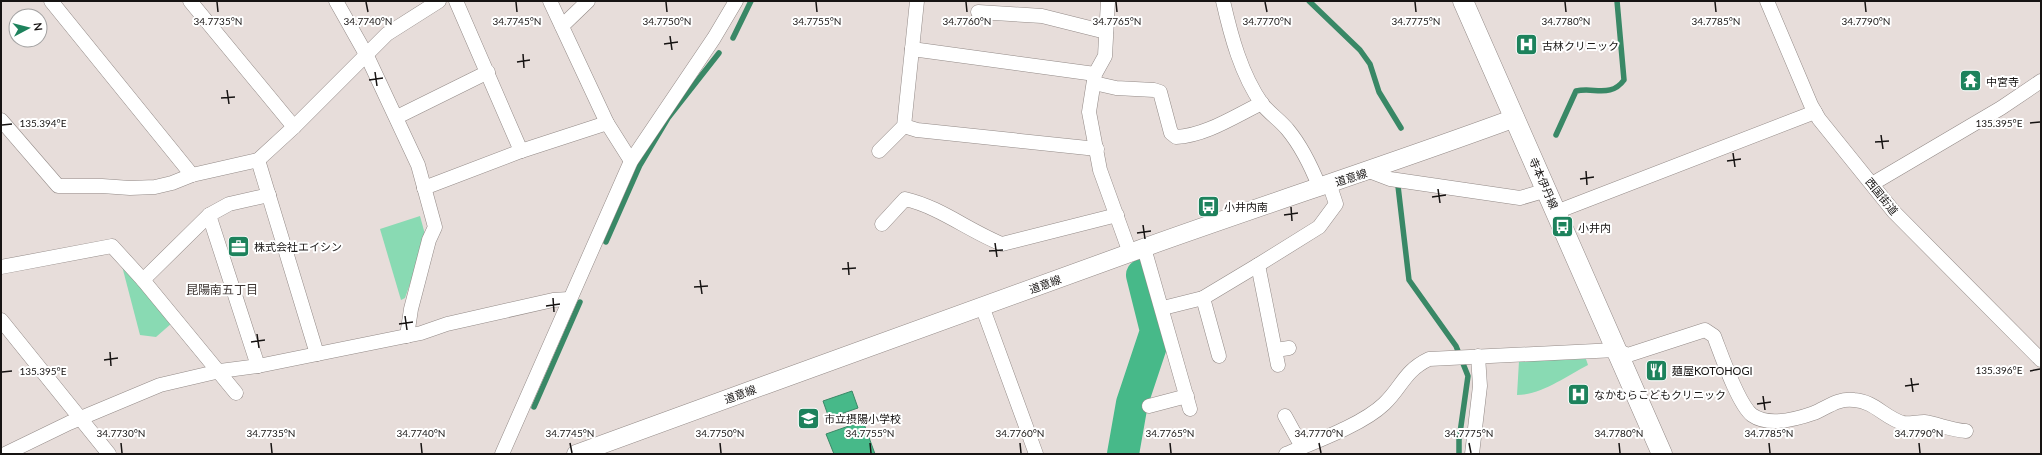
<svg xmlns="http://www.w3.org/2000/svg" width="2042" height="455" viewBox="0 0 2042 455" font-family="Lato,'Noto Sans JP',sans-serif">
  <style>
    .green { fill: #89dab3 }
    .water { fill: #47b989; stroke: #398866 }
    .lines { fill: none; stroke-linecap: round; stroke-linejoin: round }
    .stream { stroke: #398866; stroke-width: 5.5 }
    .river { stroke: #47b989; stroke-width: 32 }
    .minor-casing { stroke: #938a87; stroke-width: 15 }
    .tertiary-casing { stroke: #938a87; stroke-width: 19 }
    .secondary-casing { stroke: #938a87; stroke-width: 21 }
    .minor { stroke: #fff; stroke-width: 14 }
    .tertiary { stroke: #fff; stroke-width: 18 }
    .secondary { stroke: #fff; stroke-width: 20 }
    .ticks { fill: none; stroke: #171413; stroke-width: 1.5 }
    .labels { text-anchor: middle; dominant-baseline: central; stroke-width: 4; stroke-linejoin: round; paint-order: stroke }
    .poi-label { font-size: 11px; fill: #171413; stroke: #fff; text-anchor: start }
    .street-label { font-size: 11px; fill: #171413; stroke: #fff }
    .neighbourhood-label { font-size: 12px; fill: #3f3735; stroke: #fff }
    .ticks-label { font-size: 10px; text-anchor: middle; fill: #171413; stroke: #fff; stroke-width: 4; stroke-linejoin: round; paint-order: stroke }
  </style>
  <rect width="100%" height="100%" fill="#e7ddda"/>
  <g class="green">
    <path d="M420,216L426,238L405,298L401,300L380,229Z"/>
    <path d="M122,266L172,323L156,337L140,335Z"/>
    <path d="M1586,359L1588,365C1566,376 1542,395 1517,395L1519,361Z"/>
  </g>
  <g class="water">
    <path d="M852,391L858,408L829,418L823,401Z"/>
    <path d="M863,421L875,454H834L826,434Z"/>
  </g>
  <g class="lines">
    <g class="stream">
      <path d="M1309,1L1360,50L1370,64L1379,92L1401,128"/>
      <path d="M733,38L751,1"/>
      <path d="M1556,135L1576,91C1594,87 1611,98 1624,80L1617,1"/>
      <path d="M1398,186L1409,280L1456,346L1468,376L1459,440V454"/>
      <path d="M606,242L640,165L668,118L719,53"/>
      <path d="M534,407L580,302"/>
    </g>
    <path class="river" d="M1123,454L1132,403L1156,331L1142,275"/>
    <defs>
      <g id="minor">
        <path d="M51,1L192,175"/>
        <path d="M190,1L294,127"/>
        <path d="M336,1L367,56L418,165L435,227L429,240L411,309L407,336"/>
        <path d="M456,1L521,151"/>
        <path d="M550,1L607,123L631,161"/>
        <path d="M1108,1L1105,56L1095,74L1089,112L1100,170L1130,253"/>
        <path d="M1223,1C1231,36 1241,74 1262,104C1270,114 1280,120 1288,130C1302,147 1311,166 1319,186"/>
        <path d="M1767,1L1811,105L1819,119L1894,212L2041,360"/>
        <path d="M978,12L1042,16L1106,32"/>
        <path d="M562,26L588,1"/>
        <path d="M912,49L1095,74"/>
        <path d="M1094,83L1116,88L1154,90L1160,92L1171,133L1176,137C1205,136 1235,116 1262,103"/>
        <path d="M397,117L488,72"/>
        <path d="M1,120L58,186H102L130,188L155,187L172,183L192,175L258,160L294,127L387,34L439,1"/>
        <path d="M904,126L917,130L1097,149"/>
        <path d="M879,151L904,126L917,1"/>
        <path d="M258,160L317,354"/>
        <path d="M1369,171L1390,179L1520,198L1547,190"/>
        <path d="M1872,184L2001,108L2041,81"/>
        <path d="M424,188L521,151L607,123"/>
        <path d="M1556,212L1815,112"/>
        <path d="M209,215L258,366"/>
        <path d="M882,224L905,199C940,207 969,231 1002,244L1117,215"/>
        <path d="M1144,248L1190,409"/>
        <path d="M1258,265L1278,365"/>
        <path d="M1,267L112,246L143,280L236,393"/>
        <path d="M143,280L209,215L229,204L269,195"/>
        <path d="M1203,298L1219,356"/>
        <path d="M982,306L1036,454"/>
        <path d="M1163,308L1203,298L1258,265L1319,227L1336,204L1329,183"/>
        <path d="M1,320L109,454"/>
        <path d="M1276,350L1289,348"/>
        <path d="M1149,406L1187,396"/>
        <path d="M1285,416L1302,447"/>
        <path d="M5,454L69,423L160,385L220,371L258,366L421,333L447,324L553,300L569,299"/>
        <path d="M502,454L631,161L714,38L736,1"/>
        <path d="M1286,454C1314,442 1362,425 1384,404C1402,387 1404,371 1429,359L1616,350L1628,355L1705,330L1714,336C1721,354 1738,404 1752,415C1769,427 1797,419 1814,413C1828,407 1838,398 1854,400C1874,401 1885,418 1903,423C1909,424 1917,422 1924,422C1938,424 1951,430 1966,431"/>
        <path d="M1472,454L1480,386L1478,356"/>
      </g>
      <path id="tertiary" d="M576,454C766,385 956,315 1146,247C1269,203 1393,163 1515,118"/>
      <path id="secondary" d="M1463,1L1662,454"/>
    </defs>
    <use href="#minor" class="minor-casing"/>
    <use href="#tertiary" class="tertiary-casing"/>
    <use href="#secondary" class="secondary-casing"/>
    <use href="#minor" class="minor"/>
    <use href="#tertiary" class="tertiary"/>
    <use href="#secondary" class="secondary"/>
  </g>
  <path class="ticks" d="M217,2L218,12M366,2L368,12M516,2L517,12M666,2L667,12M816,2L817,12M966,2L967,12M1116,2L1117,12M1265,2L1267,12M1415,2L1416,12M1565,2L1566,12M1715,2L1716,12M1865,2L1866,12M670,36L672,50M664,44L678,42M523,54L524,68M517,62L530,60M375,72L377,86M369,80L383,78M227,90L229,104M221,98L235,97M2030,123L2040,122M2,125L12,124M1881,135L1883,149M1875,142L1889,141M1733,153L1735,167M1727,161L1741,159M1586,171L1587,185M1580,179L1594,177M1438,189L1440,203M1432,197L1446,195M1291,207L1292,221M1284,215L1298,213M1143,225L1145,239M1137,233L1151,231M995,243L997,257M989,251L1003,250M848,262L849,275M842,269L856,268M700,280L702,294M694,287L708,286M553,298L554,312M546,306L560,304M405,316L407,330M399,324L413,322M257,334L259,348M251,342L265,340M110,352L111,366M104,360L118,358M2030,371L2040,369M2,372L12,371M1911,378L1913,392M1905,386L1919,384M1763,396L1765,410M1757,404L1771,402M121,443L122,453M271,443L272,453M421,443L422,453M570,443L572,453M720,443L721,453M870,443L871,453M1020,443L1021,453M1170,443L1171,453M1319,443L1321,453M1469,443L1471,453M1619,443L1620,453M1769,443L1770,453M1919,443L1920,453"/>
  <defs>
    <symbol id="hospital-square" viewBox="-11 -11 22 22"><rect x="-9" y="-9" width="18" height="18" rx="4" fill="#1d825c" stroke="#fff"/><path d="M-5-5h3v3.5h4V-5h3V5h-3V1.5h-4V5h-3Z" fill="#fff"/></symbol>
    <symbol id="temple-square" viewBox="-11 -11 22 22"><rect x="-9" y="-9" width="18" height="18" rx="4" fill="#1d825c" stroke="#fff"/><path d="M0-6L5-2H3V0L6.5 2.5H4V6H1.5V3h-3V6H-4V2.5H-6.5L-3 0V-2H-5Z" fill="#fff"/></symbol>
    <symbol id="bus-square" viewBox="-11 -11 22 22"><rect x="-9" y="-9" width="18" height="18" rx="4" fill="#1d825c" stroke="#fff"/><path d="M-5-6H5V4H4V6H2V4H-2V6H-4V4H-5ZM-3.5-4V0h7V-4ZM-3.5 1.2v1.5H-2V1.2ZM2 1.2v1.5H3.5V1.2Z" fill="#fff"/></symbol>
    <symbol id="office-square" viewBox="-11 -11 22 22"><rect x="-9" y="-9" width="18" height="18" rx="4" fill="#1d825c" stroke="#fff"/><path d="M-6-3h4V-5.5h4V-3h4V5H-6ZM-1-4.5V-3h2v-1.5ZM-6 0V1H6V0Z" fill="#fff"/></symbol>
    <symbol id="restaurant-square" viewBox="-11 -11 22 22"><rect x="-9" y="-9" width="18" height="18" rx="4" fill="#1d825c" stroke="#fff"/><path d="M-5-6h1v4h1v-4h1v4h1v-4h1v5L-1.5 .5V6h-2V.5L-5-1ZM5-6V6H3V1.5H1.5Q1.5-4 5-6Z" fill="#fff"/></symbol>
    <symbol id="school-square" viewBox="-11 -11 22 22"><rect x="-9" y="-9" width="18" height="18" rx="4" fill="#1d825c" stroke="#fff"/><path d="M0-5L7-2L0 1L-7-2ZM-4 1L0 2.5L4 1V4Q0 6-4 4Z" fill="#fff"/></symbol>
  </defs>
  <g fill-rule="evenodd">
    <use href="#hospital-square" x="1514" y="32" width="25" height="25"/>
    <use href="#temple-square" x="1958" y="68" width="25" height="25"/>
    <use href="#bus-square" x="1196" y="194" width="25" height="25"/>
    <use href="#bus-square" x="1550" y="214" width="25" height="25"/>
    <use href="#office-square" x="226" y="234" width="25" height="25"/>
    <use href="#restaurant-square" x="1644" y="358" width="25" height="25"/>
    <use href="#hospital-square" x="1566" y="382" width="25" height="25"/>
    <use href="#school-square" x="796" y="406" width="25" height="25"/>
  </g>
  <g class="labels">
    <g class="poi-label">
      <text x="1542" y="45">古林クリニック</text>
      <text x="1986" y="81">中宮寺</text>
      <text x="1224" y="206">小井内南</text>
      <text x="1578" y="227">小井内</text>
      <text x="254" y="246">株式会社エイシン</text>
      <text x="1672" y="370">麺屋KOTOHOGI</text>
      <text x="1594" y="394">なかむらこどもクリニック</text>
      <text x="824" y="418">市立摂陽小学校</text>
    </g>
    <g class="street-label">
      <text transform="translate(1351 177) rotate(-17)">道意線</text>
      <text transform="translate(1544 183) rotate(66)">寺本伊丹線</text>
      <text transform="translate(1882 196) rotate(51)">西国街道</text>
      <text transform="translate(1045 284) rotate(-20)">道意線</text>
      <text transform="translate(740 394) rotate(-20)">道意線</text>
    </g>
    <g class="neighbourhood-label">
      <text x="222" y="289">昆陽南五丁目</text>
    </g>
  </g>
  <g class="ticks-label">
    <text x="218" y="25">34.7735°N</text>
    <text x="368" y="25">34.7740°N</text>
    <text x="517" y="25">34.7745°N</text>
    <text x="667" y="25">34.7750°N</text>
    <text x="817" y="25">34.7755°N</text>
    <text x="967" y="25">34.7760°N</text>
    <text x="1117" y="25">34.7765°N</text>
    <text x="1267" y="25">34.7770°N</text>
    <text x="1416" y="25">34.7775°N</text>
    <text x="1566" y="25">34.7780°N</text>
    <text x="1716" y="25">34.7785°N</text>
    <text x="1866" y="25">34.7790°N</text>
    <text x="1999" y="127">135.395°E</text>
    <text x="43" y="127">135.394°E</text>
    <text x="1999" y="374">135.396°E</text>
    <text x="43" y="375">135.395°E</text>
    <text x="121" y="437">34.7730°N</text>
    <text x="271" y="437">34.7735°N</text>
    <text x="421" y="437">34.7740°N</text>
    <text x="570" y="437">34.7745°N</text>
    <text x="720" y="437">34.7750°N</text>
    <text x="870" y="437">34.7755°N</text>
    <text x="1020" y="437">34.7760°N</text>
    <text x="1170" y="437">34.7765°N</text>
    <text x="1319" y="437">34.7770°N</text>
    <text x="1469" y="437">34.7775°N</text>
    <text x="1619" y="437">34.7780°N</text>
    <text x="1769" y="437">34.7785°N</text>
    <text x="1919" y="437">34.7790°N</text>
  </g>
  <rect width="2042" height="455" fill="none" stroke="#171413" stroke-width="4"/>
  <g transform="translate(28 28) rotate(83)"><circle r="19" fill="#ffffff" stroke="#a2a1a1"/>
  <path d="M0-3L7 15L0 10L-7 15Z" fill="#1d825c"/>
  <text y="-6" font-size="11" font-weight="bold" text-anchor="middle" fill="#171413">N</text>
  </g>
</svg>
